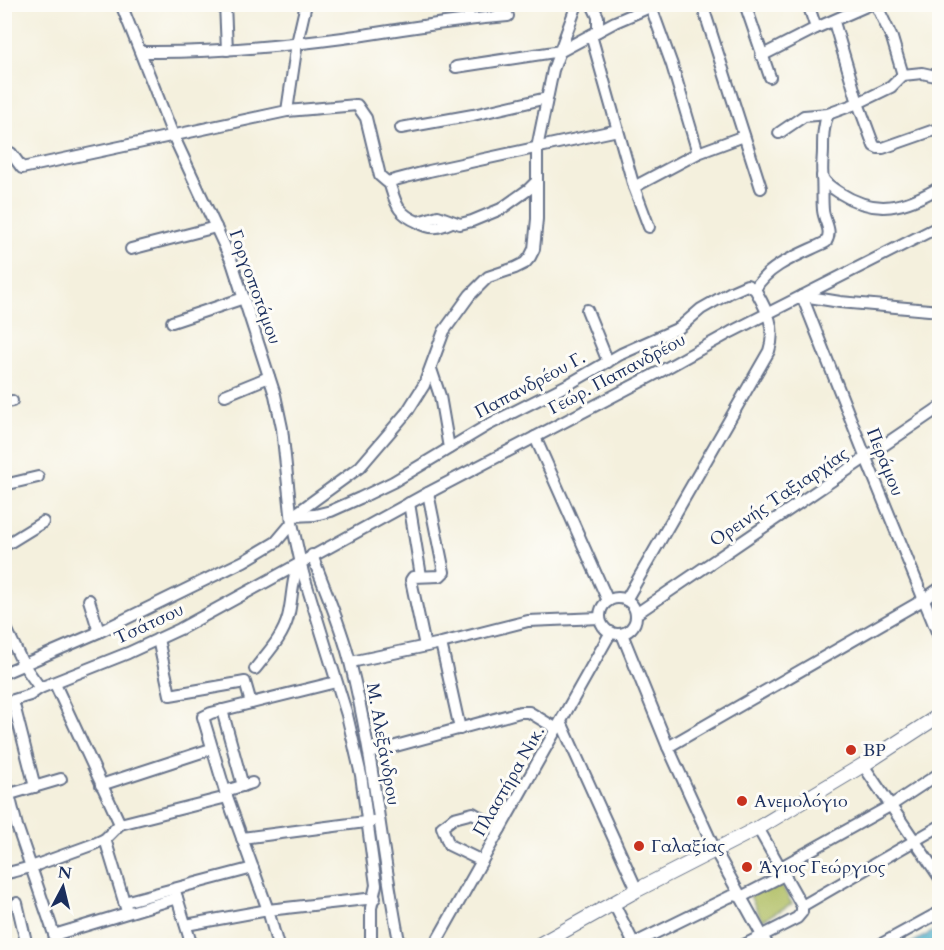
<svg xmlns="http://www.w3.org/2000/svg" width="944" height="950" viewBox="0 0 944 950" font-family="Cardo,serif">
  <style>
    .green { fill: #adbc5f; stroke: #64765e; stroke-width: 1.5 }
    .water { fill: #46acc5; stroke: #306e92; stroke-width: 1.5 }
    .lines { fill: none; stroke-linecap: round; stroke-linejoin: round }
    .minor-casing { stroke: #67738a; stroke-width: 14 }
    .major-casing { stroke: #67738a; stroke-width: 16 }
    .minor { stroke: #fff; stroke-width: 10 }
    .major { stroke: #fff; stroke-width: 14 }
    .poi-dot { fill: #c8321e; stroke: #fdfcf7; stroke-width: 2 }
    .labels { text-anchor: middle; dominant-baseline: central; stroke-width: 6; stroke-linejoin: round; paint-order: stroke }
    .street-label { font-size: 18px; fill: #1b2f5e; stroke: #fdfcf7 }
    .poi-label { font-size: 18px; fill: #1b2f5e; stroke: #fdfcf7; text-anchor: start }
  </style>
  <rect width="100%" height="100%" fill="#fdfcf7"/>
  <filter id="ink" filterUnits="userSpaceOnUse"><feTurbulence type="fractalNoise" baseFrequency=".0167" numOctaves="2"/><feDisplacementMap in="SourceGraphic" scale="12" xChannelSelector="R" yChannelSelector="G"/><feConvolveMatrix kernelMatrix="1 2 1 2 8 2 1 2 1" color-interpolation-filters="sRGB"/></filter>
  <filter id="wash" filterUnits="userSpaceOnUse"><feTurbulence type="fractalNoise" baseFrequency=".008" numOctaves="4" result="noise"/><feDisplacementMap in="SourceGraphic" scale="24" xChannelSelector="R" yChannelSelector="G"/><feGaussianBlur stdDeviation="1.35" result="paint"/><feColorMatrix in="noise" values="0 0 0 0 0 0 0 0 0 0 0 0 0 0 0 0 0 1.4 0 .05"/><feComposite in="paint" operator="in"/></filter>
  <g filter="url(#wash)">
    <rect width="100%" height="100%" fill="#f4f0dd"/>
    <path class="green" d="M779,880L792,904L762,920L750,896Z"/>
    <path class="water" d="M939,928V945H908Z"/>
  </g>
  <g filter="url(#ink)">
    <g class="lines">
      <defs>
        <g id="minor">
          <path d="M121,4L173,135L232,262L275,395L282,428L292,523L303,573L347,715L361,775L376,885L371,908V946"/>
          <path d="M225,4L227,50"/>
          <path d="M467,4L469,19"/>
          <path d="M592,4L598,17V31"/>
          <path d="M702,4L761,188"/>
          <path d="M745,4L770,77"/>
          <path d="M808,4L816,28"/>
          <path d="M876,4L892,38L903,75"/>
          <path d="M651,7L672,65L698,153"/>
          <path d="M834,22L858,103L874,146L878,148H883L940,128"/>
          <path d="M591,35L634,187L649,227"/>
          <path d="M141,52C209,53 276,47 343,38C398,30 453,20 508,16"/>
          <path d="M761,56L816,28L871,4"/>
          <path d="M456,67L561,51L615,22L657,4"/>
          <path d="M287,111L357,105L366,118L380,176L387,182L429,171L618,130"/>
          <path d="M828,114C823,126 823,138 823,150C823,159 821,170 823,178C826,185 834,189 840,193C876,216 905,208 940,187"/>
          <path d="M401,128L473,115L547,98"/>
          <path d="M779,133L804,116L828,114L858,103L891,87L903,75L922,73L940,77"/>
          <path d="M4,152L11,153L22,168L287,111L297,43L306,4"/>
          <path d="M389,182C396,203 396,213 418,222L438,216L460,224L472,221L501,209L529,189L537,181"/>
          <path d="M634,187L698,153L744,136"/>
          <path d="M418,222C431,230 439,228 452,222"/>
          <path d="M131,249L216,227"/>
          <path d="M755,289C769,264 802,254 826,242C833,230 824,222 823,210C822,199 823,187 822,176"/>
          <path d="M802,296L866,458L940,639"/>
          <path d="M803,296L840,302L940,311"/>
          <path d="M587,310L608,362"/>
          <path d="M172,322L244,298"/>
          <path d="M431,369L440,396L449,448"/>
          <path d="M225,395L269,377"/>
          <path d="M4,403L12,401"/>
          <path d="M535,437L608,601"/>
          <path d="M4,485L38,477"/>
          <path d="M409,503L421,576"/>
          <path d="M294,515L360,467L407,412L424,385L444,331L470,295L488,277L515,268L525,263L530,257L534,249L537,219V148L553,70L577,4"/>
          <path d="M292,516L315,515L331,511L360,498L393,482L488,425L569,384L621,354L679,328L701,309L731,292L747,285L755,289C766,309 777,327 769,351L626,600"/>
          <path d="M4,546L43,522"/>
          <path d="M312,555C325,590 341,625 350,662C374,755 381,851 400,946"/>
          <circle cx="618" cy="616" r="18"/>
          <path d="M89,600L99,632"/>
          <path d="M636,614L940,407"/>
          <path d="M4,624L23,664L40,688"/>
          <path d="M622,634L668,747L715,850L768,946"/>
          <path d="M158,639L170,695L245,682L251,703"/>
          <path d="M441,643L460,729"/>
          <path d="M425,646L411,580L413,577L440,576L444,572L428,493"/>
          <path d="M351,662L441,643L528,621L600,618"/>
          <path d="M255,669C268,652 283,637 288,617C293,599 291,577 301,561"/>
          <path d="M4,673L99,632L244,561L276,542L292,523"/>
          <path d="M55,684L120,824"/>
          <path d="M13,701L35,787"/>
          <path d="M4,703L30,695L40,688L128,653L180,629L428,493L663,370L731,332L940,226"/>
          <path d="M222,710L243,786"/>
          <path d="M561,722L637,890"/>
          <path d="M668,747L923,600L940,588"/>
          <path d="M370,753L520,712H529L557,729"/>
          <path d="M863,765L940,878"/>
          <path d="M4,775L17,826L58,946"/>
          <path d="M101,785L211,749"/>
          <path d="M225,791L252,783"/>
          <path d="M10,794L61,779"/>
          <path d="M758,828L802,906"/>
          <path d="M242,838L373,821"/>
          <path d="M105,839L126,908"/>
          <path d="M482,861L449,845L442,827L454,818L473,813L500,829"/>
          <path d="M779,868L890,806L940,773"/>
          <path d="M4,874L31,867L94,844L105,839L120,824L227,797"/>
          <path d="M175,891L191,943L184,946"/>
          <path d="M124,902L253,868"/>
          <path d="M17,903L27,946"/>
          <path d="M614,904L635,946"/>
          <path d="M186,925L268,910L375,898"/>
          <path d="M54,935L177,898"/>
          <path d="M278,946L268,910L225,791L203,717L211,713L336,682"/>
          <path d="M434,946L611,632"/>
          <path d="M629,946L729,897L735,895L741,897L784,875"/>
          <path d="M742,946L797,918L802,912V906L940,826"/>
          <path d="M878,946L940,912"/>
        </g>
        <path id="major" d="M537,946L637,890L758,828L863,765L940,715"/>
      </defs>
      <use href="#minor" class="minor-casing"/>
      <use href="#major" class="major-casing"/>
      <use href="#minor" class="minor"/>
      <use href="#major" class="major"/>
    </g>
  </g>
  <g class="poi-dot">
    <circle cx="851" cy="750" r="6"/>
    <circle cx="742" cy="801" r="6"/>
    <circle cx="639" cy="846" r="6"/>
    <circle cx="747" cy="867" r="6"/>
  </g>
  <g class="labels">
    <g class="street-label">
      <text transform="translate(255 287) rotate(70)">Γοργοποτάμου</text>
      <text transform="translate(617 374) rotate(-28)">Γεώρ. Παπανδρέου</text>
      <text transform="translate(530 385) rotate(-28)">Παπανδρέου Γ.</text>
      <text transform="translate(885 462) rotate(68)">Περάμου</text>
      <text transform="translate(779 497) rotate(-34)">Ορεινής Ταξιαρχίας</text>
      <text transform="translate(149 624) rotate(-25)">Τσάτσου</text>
      <text transform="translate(383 744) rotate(80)">Μ. Αλεξάνδρου</text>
      <text transform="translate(509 781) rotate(-60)">Πλαστήρα Νικ.</text>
    </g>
    <g class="poi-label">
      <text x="863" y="750">BP</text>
      <text x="754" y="801">Ανεμολόγιο</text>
      <text x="651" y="846">Γαλαξίας</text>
      <text x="759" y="867">Άγιος Γεώργιος</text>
    </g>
  </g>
  <rect width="944" height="950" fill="none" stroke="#fdfcf7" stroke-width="24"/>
  <g transform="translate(63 887) rotate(7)" stroke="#fdfcf7" stroke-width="4.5" paint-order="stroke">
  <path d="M0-4.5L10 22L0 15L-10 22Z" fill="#1b2f5e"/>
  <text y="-9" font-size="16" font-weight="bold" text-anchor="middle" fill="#1b2f5e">N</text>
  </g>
</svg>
